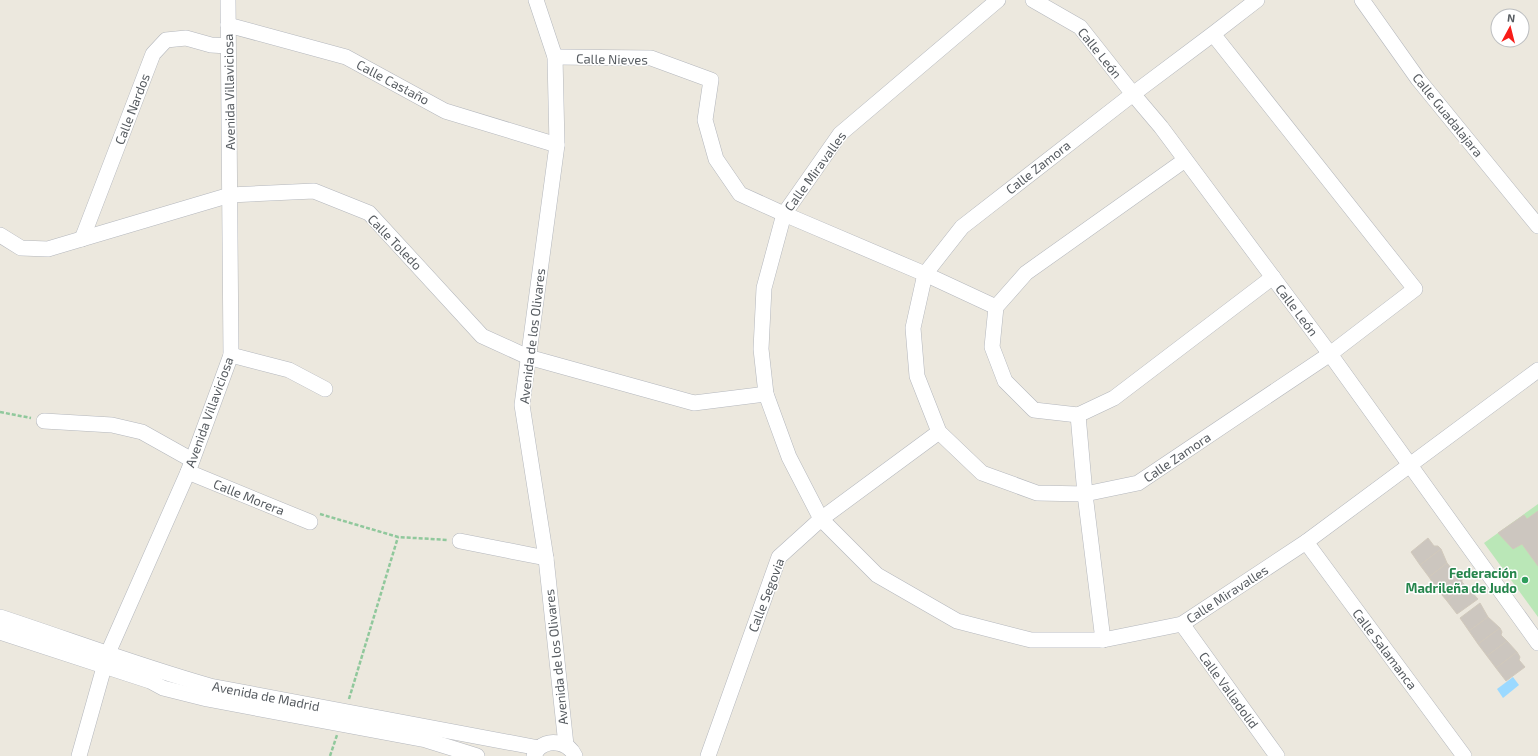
<svg xmlns="http://www.w3.org/2000/svg" width="1538" height="756" viewBox="0 0 1538 756" font-family="'Exo 2',sans-serif">
  <style>
    .green { fill: #bae7b7 }
    .water { fill: #9bd9ff }
    .building { fill: #ccc6bf; stroke: #d1c9bc }
    .lines { fill: none; stroke-linecap: round; stroke-linejoin: round }
    .street-casing { stroke: #b4b7bd; stroke-width: 16 }
    .path { stroke: #90c89c; stroke-width: 2.5; stroke-dasharray: 4 2; stroke-linecap: butt }
    .street { stroke: #fff; stroke-width: 15 }
    .leisure-dot { fill: #2e9e5b; stroke: #fff; stroke-width: 1.5 }
    .labels { text-anchor: middle; dominant-baseline: central; stroke-width: 3; stroke-linejoin: round; paint-order: stroke }
    .street-label { font-size: 13px; fill: #575c61; stroke: #fff }
    .leisure-label { font-size: 13px; font-weight: bold; fill: #27864d; stroke: #fff; text-anchor: end }
  </style>
  <rect width="100%" height="100%" fill="#ece8de"/>
  <path class="green" d="M1538,504V617L1484,543Z"/>
  <path class="water" d="M1513,677L1519,685L1503,698L1497,689Z"/>
  <g class="building">
    <path d="M1538,511V566L1522,544L1513,549L1498,533L1524,515L1527,519Z"/>
    <path d="M1428,538L1434,546H1438L1441,549L1420,565L1411,552Z"/>
    <path d="M1441,549L1447,563L1429,577L1420,565Z"/>
    <path d="M1447,563L1452,569H1456L1458,572L1437,589L1429,577Z"/>
    <path d="M1458,572L1462,577V582L1466,586L1447,601L1437,589Z"/>
    <path d="M1466,586L1478,599L1457,614L1447,601Z"/>
    <path d="M1480,603L1488,617L1469,631L1460,618Z"/>
    <path d="M1488,617L1500,628L1478,644L1469,631Z"/>
    <path d="M1500,628L1502,632L1501,635L1507,641L1487,656L1478,644Z"/>
    <path d="M1507,641L1517,652L1496,668L1487,656Z"/>
    <path d="M1517,652L1520,657L1519,660L1525,667L1506,681L1496,668Z"/>
  </g>
  <g class="lines">
    <defs>
      <g id="street">
        <path d="M536,0L555,57L557,145L522,405L546,558L566,745"/>
        <path d="M998,0L840,134L784,214L764,288L761,349L766,394L789,457L821,519L877,575L957,621L1031,640H1103L1182,624L1306,542L1538,370"/>
        <path d="M1033,0L1080,27L1133,94L1161,127L1330,354L1538,643"/>
        <path d="M1362,0L1418,79L1538,226"/>
        <path d="M228,25L346,57L445,111L557,145"/>
        <path d="M1213,34L1415,289L1330,354L1138,483L1085,494L1037,493L982,473L939,432L917,376L913,328L925,274L962,227L1133,94L1213,34L1257,0"/>
        <path d="M555,57L651,58L711,80L705,120L716,159L740,194L784,214L925,274L996,307"/>
        <path d="M1185,160L1026,273L996,307L992,347L1005,381L1034,410L1078,415L1114,398L1273,277"/>
        <path d="M0,235L21,248L48,249L230,195L314,191L369,213L482,336L528,357L694,403L766,394"/>
        <path d="M82,239L153,54L166,40L186,38L211,45L228,46"/>
        <path d="M231,355L289,370L325,389"/>
        <path d="M1078,415L1085,494L1103,640"/>
        <path d="M44,421L112,425L142,432L192,460"/>
        <path d="M188,472L310,522"/>
        <path d="M460,541L546,558"/>
        <path d="M1306,542L1464,756"/>
        <path d="M0,617C70,640 139,666 210,686L539,748"/>
        <path d="M1182,624L1277,756"/>
        <path d="M0,632L150,681L163,688L207,699L426,740L477,756"/>
        <path d="M79,756L108,653L188,472L231,355L228,0"/>
        <path d="M534,756C535,754 537,750 539,748C551,738 569,743 575,756"/>
        <path d="M708,756L779,557L821,519L939,432"/>
      </g>
    </defs>
    <use href="#street" class="street-casing"/>
    <g class="path">
      <path d="M0,412L31,418"/>
      <path d="M320,514L398,537L448,540"/>
      <path d="M349,699L398,537"/>
      <path d="M330,756L337,735"/>
    </g>
    <use href="#street" class="street"/>
  </g>
  <circle class="leisure-dot" cx="1525" cy="580" r="4"/>
  <g class="labels">
    <g class="street-label">
      <text transform="translate(1100 53) rotate(51)">Calle León</text>
      <text transform="translate(612 59) rotate(1)">Calle Nieves</text>
      <text transform="translate(393 82) rotate(28)">Calle Castaño</text>
      <text transform="translate(229 92) rotate(-91)">Avenida Villaviciosa</text>
      <text transform="translate(132 109) rotate(-69)">Calle Nardos</text>
      <text transform="translate(1448 115) rotate(51)">Calle Guadalajara</text>
      <text transform="translate(1038 167) rotate(-38)">Calle Zamora</text>
      <text transform="translate(815 171) rotate(-54)">Calle Miravalles</text>
      <text transform="translate(395 242) rotate(46)">Calle Toledo</text>
      <text transform="translate(1297 310) rotate(53)">Calle León</text>
      <text transform="translate(532 336) rotate(-83)">Avenida de los Olivares</text>
      <text transform="translate(209 412) rotate(-70)">Avenida Villaviciosa</text>
      <text transform="translate(1177 457) rotate(-34)">Calle Zamora</text>
      <text transform="translate(249 497) rotate(22)">Calle Morera</text>
      <text transform="translate(1227 594) rotate(-33)">Calle Miravalles</text>
      <text transform="translate(766 595) rotate(-69)">Calle Segovia</text>
      <text transform="translate(1385 649) rotate(53)">Calle Salamanca</text>
      <text transform="translate(556 657) rotate(-96)">Avenida de los Olivares</text>
      <text transform="translate(1229 690) rotate(54)">Calle Valladolid</text>
      <text transform="translate(266 696) rotate(11)">Avenida de Madrid</text>
    </g>
    <g class="leisure-label">
      <text x="1517" y="573">Federación<tspan x="1517" dy="15">Madrileña de Judo</tspan></text>
    </g>
  </g>
  <g transform="translate(1510 28) rotate(7)"><circle r="19" fill="#ffffff" stroke="#bcbec0"/>
  <path d="M0-3L7 15L0 10L-7 15Z" fill="#f81c18"/>
  <text y="-6" font-size="11" font-weight="bold" text-anchor="middle" fill="#575c61">N</text>
  </g>
</svg>
